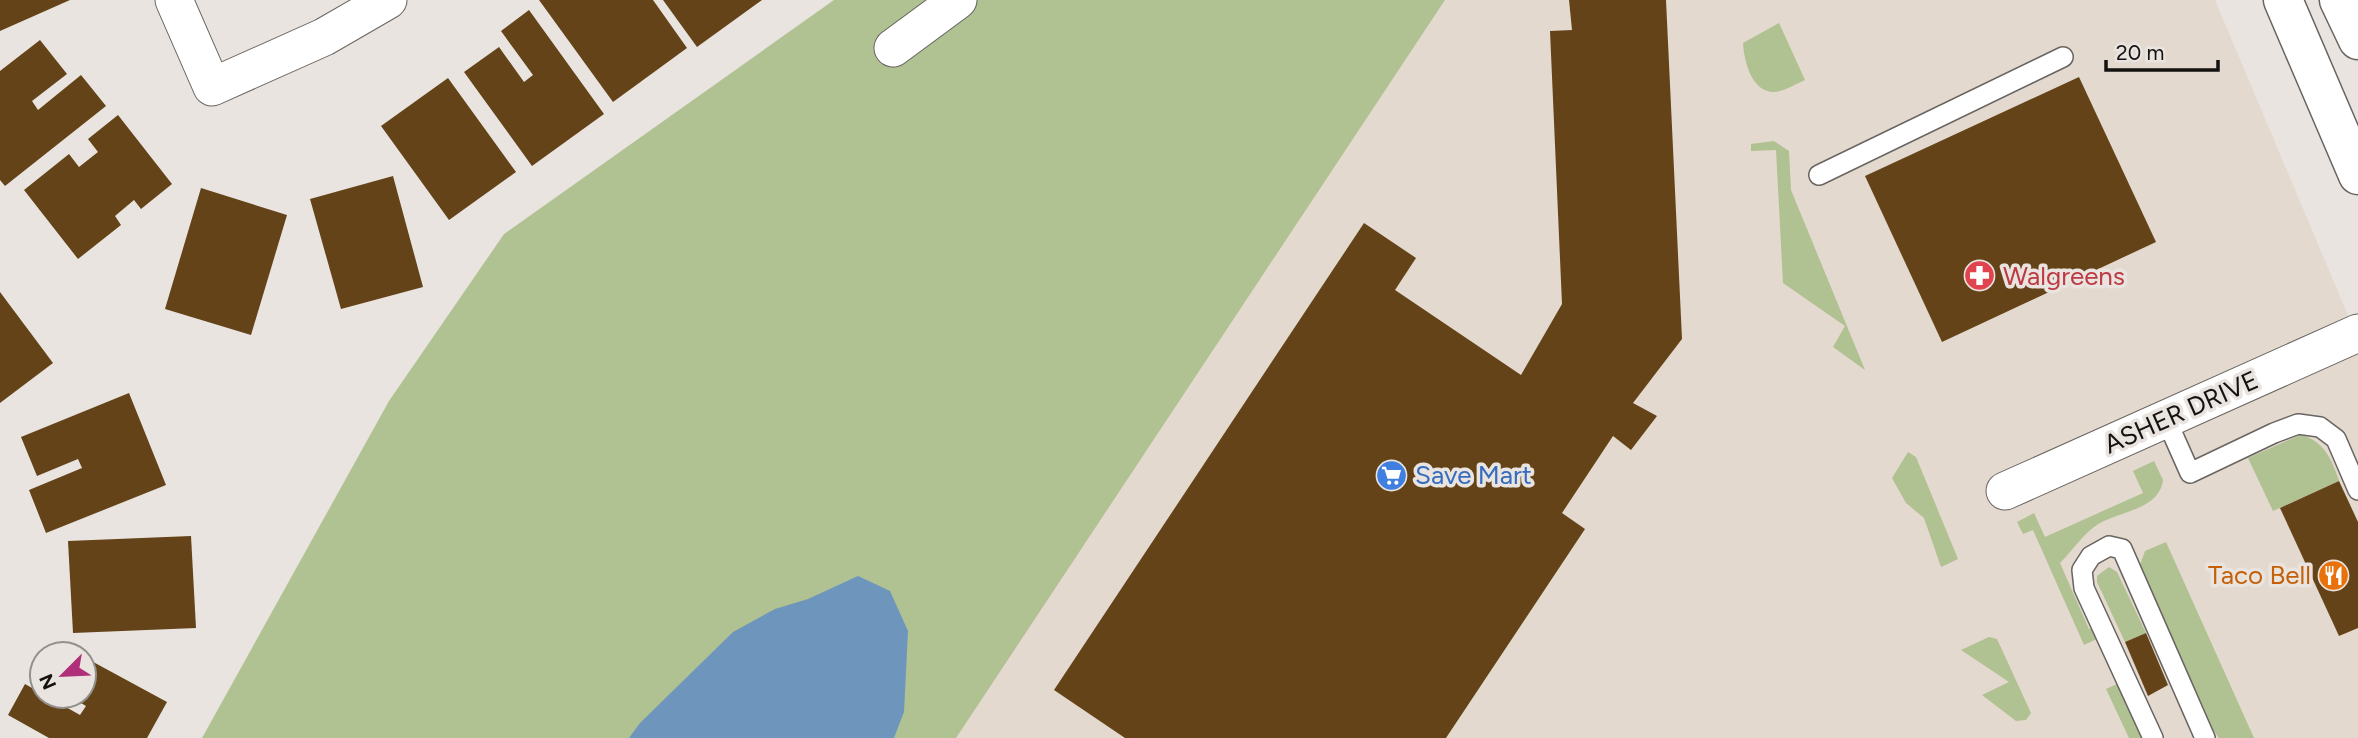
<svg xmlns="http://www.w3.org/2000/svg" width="2358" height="738" viewBox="0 0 2358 738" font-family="Figtree,sans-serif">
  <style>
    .built { fill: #e4d9ce }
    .green { fill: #b0c192 }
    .water { fill: #6e95bc }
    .building { fill: #644318 }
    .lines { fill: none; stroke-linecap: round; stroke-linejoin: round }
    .service-casing { stroke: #686460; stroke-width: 22 }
    .minor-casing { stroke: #686460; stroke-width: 39 }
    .secondary-casing { stroke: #686460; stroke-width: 41 }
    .service { stroke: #fff; stroke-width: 19 }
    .minor { stroke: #fff; stroke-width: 37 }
    .secondary { stroke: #fff; stroke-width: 38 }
    .labels { text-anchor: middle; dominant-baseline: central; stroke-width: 7; stroke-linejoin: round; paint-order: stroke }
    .health-label { font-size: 26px; fill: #be3a42; stroke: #e9e4df; text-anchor: start }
    .street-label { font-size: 26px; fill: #131210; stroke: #e9e4df }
    .shop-label { font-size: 26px; fill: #366cbe; stroke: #e9e4df; text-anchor: start }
    .food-label { font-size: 26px; fill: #c56008; stroke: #e9e4df; text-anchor: end }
  </style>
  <rect width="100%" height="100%" fill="#e9e4df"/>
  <path class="built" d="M1445,0H2215L2358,339V738H955Z"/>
  <g class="green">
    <path d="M834,0H1445L956,738H202L389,401L504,234Z"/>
    <path d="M1779,23L1805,80C1796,84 1785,91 1774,92C1751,92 1744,60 1743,43Z"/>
    <path d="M1774,141L1789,151L1791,190L1865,370L1833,347L1845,326L1783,283L1776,150L1751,151V144Z"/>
    <path d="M2300,435C2324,440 2332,460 2339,481L2273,511L2248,458Z"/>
    <path d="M1908,452L1916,457L1958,559L1941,567L1924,518L1906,503L1892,478Z"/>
    <path d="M2154,461L2163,480C2159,512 2114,511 2094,527C2081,537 2071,552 2060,563L2089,629L2094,627L2099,638L2084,645L2033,530L2023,534L2017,522L2034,513L2045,537L2143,493L2133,471Z"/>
    <path d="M2166,542L2254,738H2219L2214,731L2140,565L2145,551Z"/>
    <path d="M2109,567L2117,572L2146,633L2125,642L2097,582V576Z"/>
    <path d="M1989,637L1997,639L2031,713L2026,720L2016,721L1982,695L2009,682L1961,650Z"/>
    <path d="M2119,683L2143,738H2129L2106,689Z"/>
  </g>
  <path class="water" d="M858,576L890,591L908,631L904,712L894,738H629L640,723L733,632L775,609L808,599Z"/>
  <g class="building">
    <path d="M0,0H70L0,31Z"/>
    <path d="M539,0H653L687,48L613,102Z"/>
    <path d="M663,0H762L697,47Z"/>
    <path d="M1569,0H1666L1682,339L1633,403L1657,416L1631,450L1613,436L1562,513L1585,529L1446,738H1125L1054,690L1364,223L1416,258L1395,290L1521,375L1562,304L1550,31L1572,30Z"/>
    <path d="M529,10L604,114L532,166L464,72L499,47L524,82L533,75L501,31Z"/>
    <path d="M40,40L67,74L32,101L38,110L81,75L106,106L5,186L0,180V71Z"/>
    <path d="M2079,77L2156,242L1942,342L1865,176Z"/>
    <path d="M448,78L516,172L449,220L381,126Z"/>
    <path d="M118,115L172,184L141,209L134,200L115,216L121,225L78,259L24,190L69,154L79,167L98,152L88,139Z"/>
    <path d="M393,176L423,287L341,309L310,199Z"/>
    <path d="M201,188L287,215L251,335L165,309Z"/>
    <path d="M0,292L53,363L0,403Z"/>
    <path d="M129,393L166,485L46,533L29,490L82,468L78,459L37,476L21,437Z"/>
    <path d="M2339,481L2358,522V628L2339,636L2280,508Z"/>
    <path d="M191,536L196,628L73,633L68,541Z"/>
    <path d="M2146,633L2168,685L2148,696L2125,642Z"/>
    <path d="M84,657L167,702L147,738H49L8,715L25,684L80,715L86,706L69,696H84Z"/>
  </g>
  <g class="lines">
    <defs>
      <g id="service">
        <path d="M1819,175L2063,57"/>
        <path d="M2166,419L2190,473L2274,433L2298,424L2320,427L2336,439L2358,490"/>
        <path d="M2153,738L2084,588L2082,570L2091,556L2109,546L2122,549L2205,738"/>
      </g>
      <g id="minor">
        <path d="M174,0L212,87L324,37L388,0"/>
        <path d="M893,48L958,0"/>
        <path d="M2005,491L2358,333"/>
      </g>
      <g id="secondary">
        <path d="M2283,0L2358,175"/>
        <path d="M2339,0L2358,40"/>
      </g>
    </defs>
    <use href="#service" class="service-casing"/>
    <use href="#minor" class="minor-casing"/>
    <use href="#secondary" class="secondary-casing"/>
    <use href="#service" class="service"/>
    <use href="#minor" class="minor"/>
    <use href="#secondary" class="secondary"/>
  </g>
  <defs>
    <symbol id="pharmacy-disc" viewBox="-11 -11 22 22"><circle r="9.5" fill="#e0444e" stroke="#e9e4df"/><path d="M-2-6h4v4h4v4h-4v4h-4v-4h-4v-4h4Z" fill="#fff"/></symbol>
    <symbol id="supermarket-disc" viewBox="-11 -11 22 22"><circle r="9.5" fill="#3f7fe0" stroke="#e9e4df"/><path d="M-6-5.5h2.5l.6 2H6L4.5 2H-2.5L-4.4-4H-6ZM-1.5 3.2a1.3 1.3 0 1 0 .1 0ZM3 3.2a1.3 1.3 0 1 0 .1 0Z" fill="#fff"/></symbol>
    <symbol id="restaurant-disc" viewBox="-11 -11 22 22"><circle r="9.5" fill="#e8710a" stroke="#e9e4df"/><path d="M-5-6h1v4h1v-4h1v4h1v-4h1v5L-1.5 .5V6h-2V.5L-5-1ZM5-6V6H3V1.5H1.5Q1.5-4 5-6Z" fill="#fff"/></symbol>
  </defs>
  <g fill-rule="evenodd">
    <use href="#pharmacy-disc" x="1962" y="258" width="35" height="35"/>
    <use href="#supermarket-disc" x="1374" y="458" width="35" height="35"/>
    <use href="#restaurant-disc" x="2316" y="558" width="35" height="35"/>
  </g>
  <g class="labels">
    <g class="health-label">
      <text x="2003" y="276">Walgreens</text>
    </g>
    <g class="street-label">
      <text transform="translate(2181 412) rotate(-24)">ASHER DRIVE</text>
    </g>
    <g class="shop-label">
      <text x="1415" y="475">Save Mart</text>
    </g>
    <g class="food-label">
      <text x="2311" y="575">Taco Bell</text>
    </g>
  </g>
  <g transform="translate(63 675) rotate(246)"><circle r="33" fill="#e9e4df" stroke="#93908c" stroke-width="2"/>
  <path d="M0-5L12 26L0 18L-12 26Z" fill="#b02f7b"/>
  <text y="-10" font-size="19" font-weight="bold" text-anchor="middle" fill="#131210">N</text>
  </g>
  <path d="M2106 60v10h112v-10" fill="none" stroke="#131210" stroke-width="3.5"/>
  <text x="2116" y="60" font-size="21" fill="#131210" stroke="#e9e4df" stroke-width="5" paint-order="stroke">20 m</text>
</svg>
